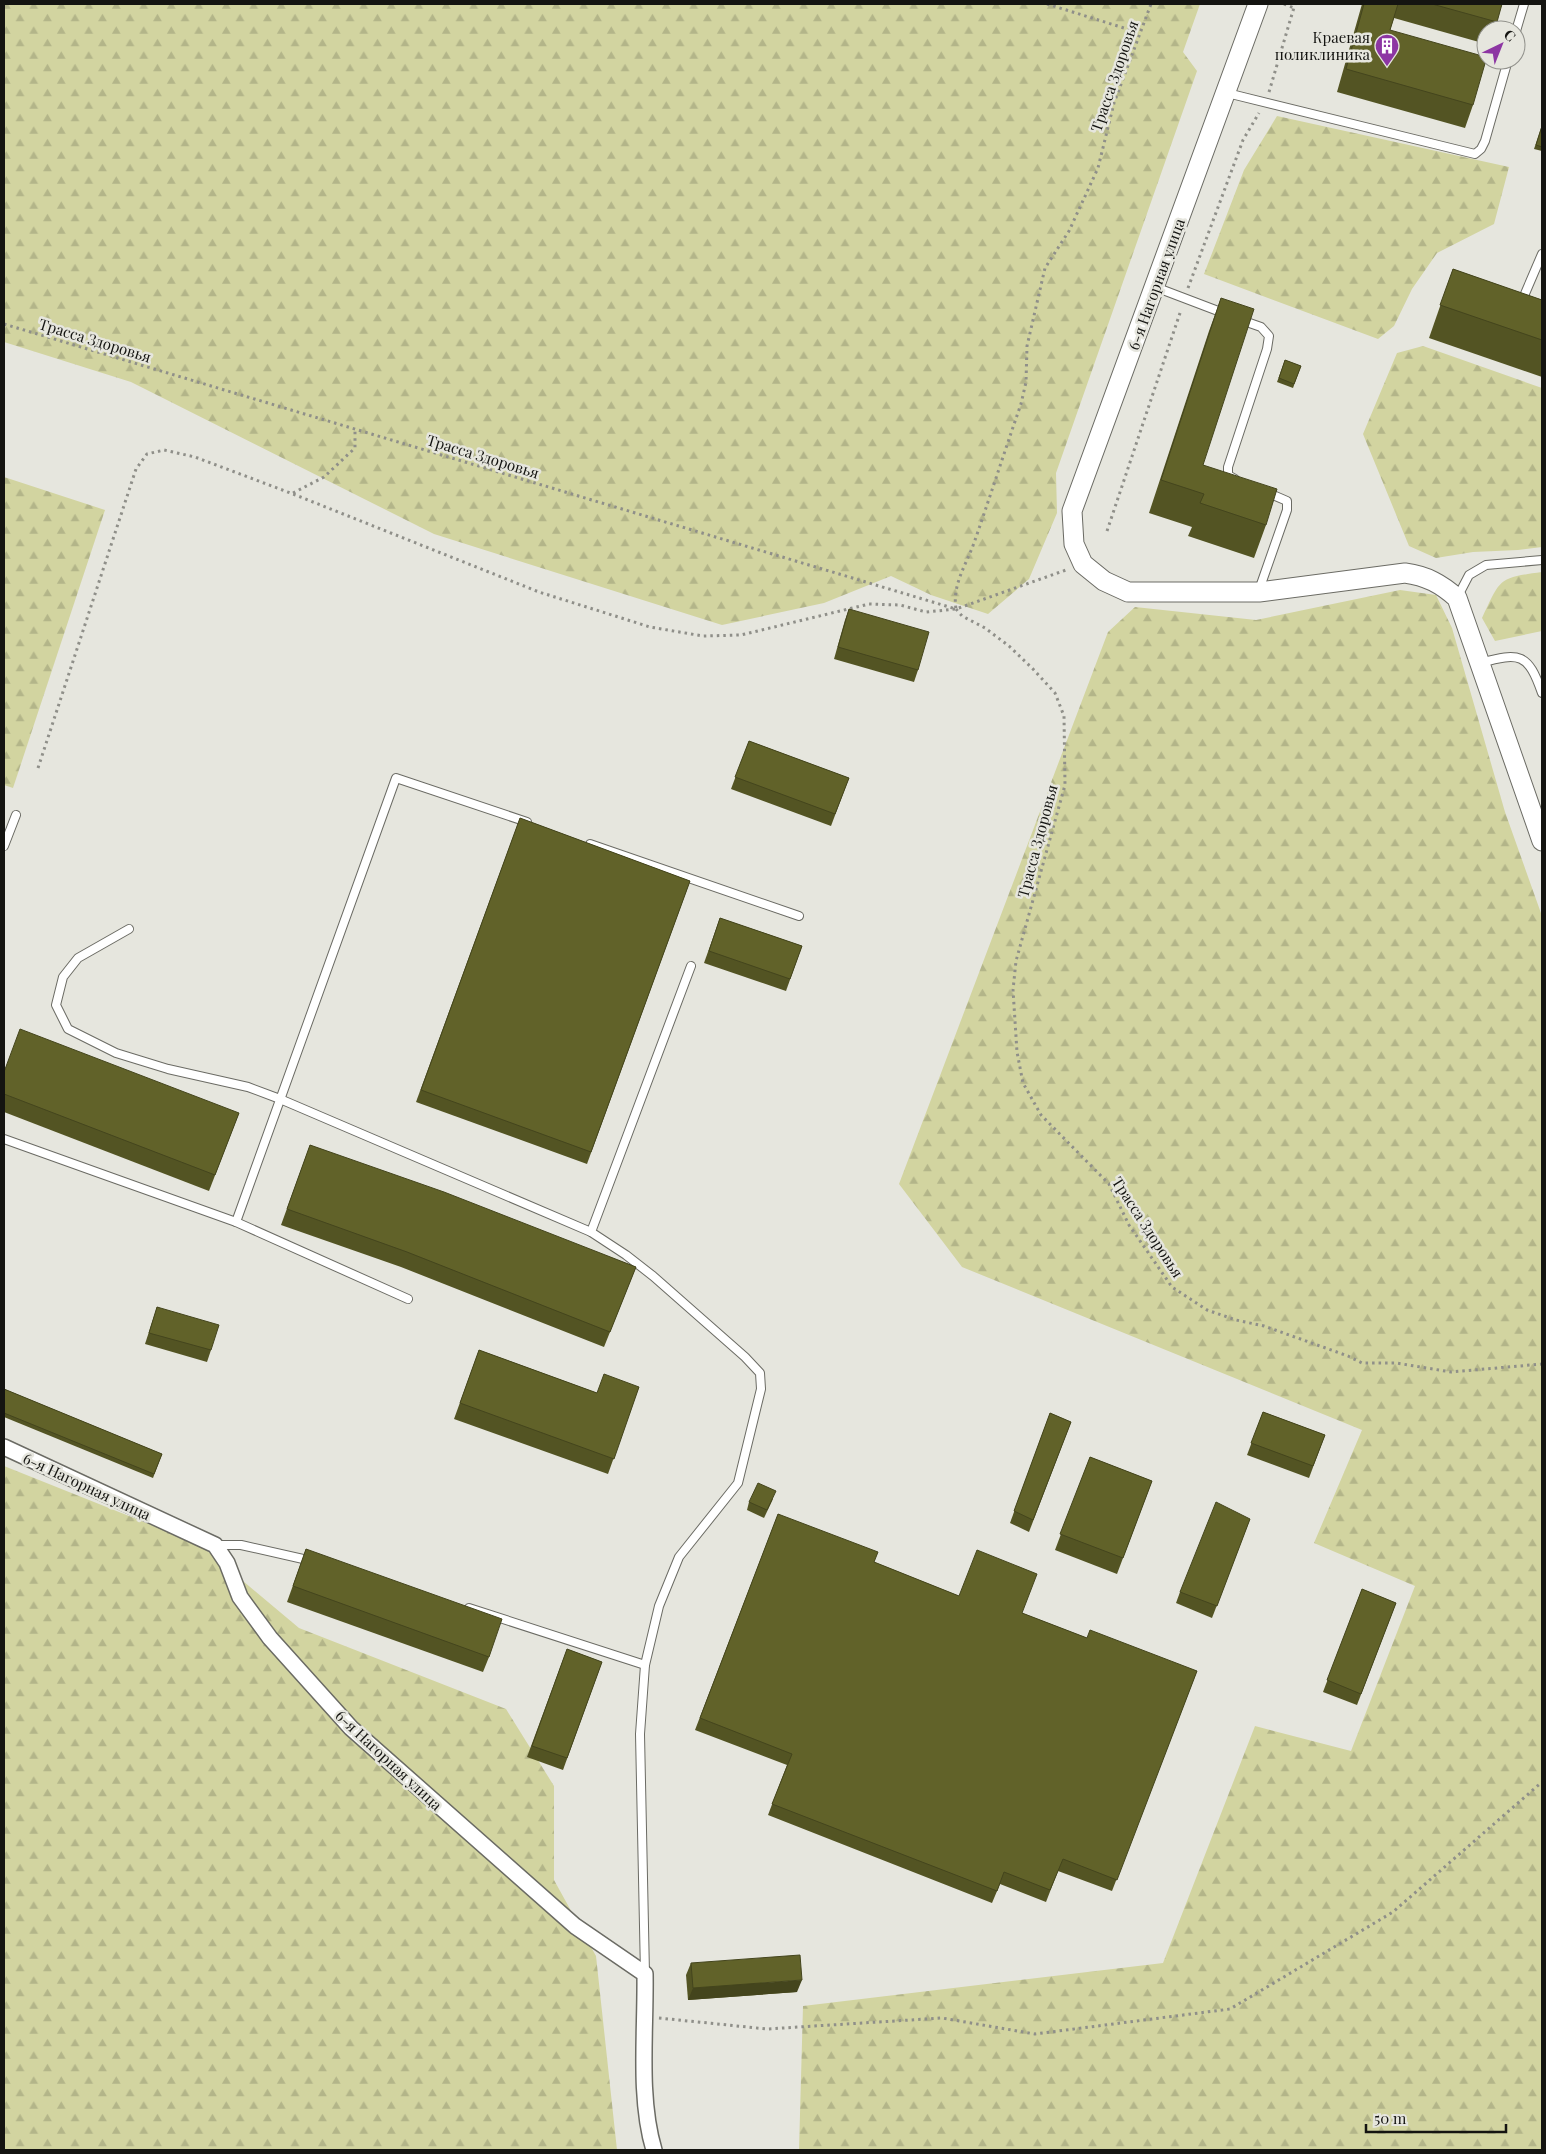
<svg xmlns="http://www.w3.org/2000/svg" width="1546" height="2154" viewBox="0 0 1546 2154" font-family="'Playfair Display',serif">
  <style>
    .forest { fill: url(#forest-firs) }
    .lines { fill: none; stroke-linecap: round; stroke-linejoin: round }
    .service-casing { stroke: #6b6b64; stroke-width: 10 }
    .minor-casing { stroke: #6b6b64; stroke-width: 18 }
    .tertiary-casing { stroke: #6b6b64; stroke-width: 21 }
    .path { stroke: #8f8f89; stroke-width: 3; stroke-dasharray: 2.5 4; stroke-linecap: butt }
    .service { stroke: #fff; stroke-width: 8 }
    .minor { stroke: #fff; stroke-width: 15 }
    .tertiary { stroke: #fff; stroke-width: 19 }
    .wall { fill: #535423 }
    .shaded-wall { fill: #44451d }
    .building { fill: #616229; stroke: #44451d }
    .labels { text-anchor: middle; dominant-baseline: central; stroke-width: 5; stroke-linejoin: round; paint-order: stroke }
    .poi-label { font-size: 15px; fill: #141411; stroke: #e6e6de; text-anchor: end }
    .street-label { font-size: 15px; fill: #141411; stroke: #e6e6de }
  </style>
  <defs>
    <pattern id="forest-firs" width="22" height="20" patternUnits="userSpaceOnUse" patternTransform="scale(1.25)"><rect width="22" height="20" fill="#d2d4a0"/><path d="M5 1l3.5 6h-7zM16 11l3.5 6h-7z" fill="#b3b589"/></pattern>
  </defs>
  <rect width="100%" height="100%" fill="#e6e6de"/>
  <g class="forest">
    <path d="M4,4H1200L1183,52L1197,71L1056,473L1057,513L1029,579L988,614L931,595L891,576L824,603L722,625L434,534L131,382L4,342Z"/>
    <path d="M1277,116L1509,167L1494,224L1437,253L1412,289L1394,326L1378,339L1204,274L1244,170Z"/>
    <path d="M1423,346L1542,388V547L1518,550L1473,552L1436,558L1409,546L1363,434L1397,353Z"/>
    <path d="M4,477L105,510L13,788L4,785Z"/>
    <path d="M1542,572V631L1495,641L1482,618C1501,578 1498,578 1542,572Z"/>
    <path d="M1400,590L1436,595L1452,628L1505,812L1542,916V2150H799L803,2006L1163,1963L1255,1726L1351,1751L1415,1586L1314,1543L1362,1430L962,1267L899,1184L1108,632L1135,607L1256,620Z"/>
    <path d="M4,1466L199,1544L299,1628L506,1709L554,1786V1880L596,1956L617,2150H4Z"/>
  </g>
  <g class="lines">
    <defs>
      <g id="service">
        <path d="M1516,31L1524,4"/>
        <path d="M1227,93L1475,154L1481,149L1485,141L1508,60"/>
        <path d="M1155,287L1226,314"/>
        <path d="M1524,296L1542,254"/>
        <path d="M1235,479L1228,475V467L1267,349L1269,336L1261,327L1241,320"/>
        <path d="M1259,590L1287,510V501L1266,492"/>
        <path d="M1457,598L1469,575L1486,565L1542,560"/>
        <path d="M1480,663C1520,652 1528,653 1542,693"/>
        <path d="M590,844L799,916"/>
        <path d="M4,846L16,815"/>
        <path d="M129,929L78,958L63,977L56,1005L68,1029L116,1053L168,1069L248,1087L280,1099L591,1232L626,1255L653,1276L745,1357L760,1373L761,1389L738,1483L679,1557L659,1606L645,1665L640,1734L645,1974"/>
        <path d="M4,1139L236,1222L408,1299"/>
        <path d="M236,1222L396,778L527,822"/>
        <path d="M591,1232L691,966"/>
        <path d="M215,1545H241L312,1561"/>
        <path d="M469,1608L645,1665"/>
      </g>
      <path id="minor" d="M4,1447L215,1545L227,1563L240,1597L270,1638L351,1728L575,1926L645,1974C646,2030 638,2097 654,2150"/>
      <path id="tertiary" d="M1258,4L1072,511L1074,544L1083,564L1104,581L1128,592H1259L1405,573C1427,576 1441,584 1457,598L1542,841"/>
    </defs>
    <use href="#service" class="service-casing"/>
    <use href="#minor" class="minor-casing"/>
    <use href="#tertiary" class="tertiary-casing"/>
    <g class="path">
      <path d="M1047,4L1140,33"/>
      <path d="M1284,4L1294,8"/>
      <path d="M1269,92L1295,4"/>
      <path d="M1188,288L1243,140L1259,113"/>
      <path d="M4,324L956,609C952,585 966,565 974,543C990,497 1005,450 1021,404L1026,382L1027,346L1045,268L1069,231L1098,168L1114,103L1151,4"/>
      <path d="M293,493L324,477L355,448V429"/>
      <path d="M1107,531L1181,310"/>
      <path d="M956,609L962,616L985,628L1009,646L1033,669L1055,693L1064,716L1065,785L1016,961L1013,990L1017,1052L1023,1083L1041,1115L1109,1184L1129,1225L1172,1287L1207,1310L1236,1320L1264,1326L1348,1356L1362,1363H1396L1451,1372L1542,1364"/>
      <path d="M38,768L136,469L147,454L164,450L195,457L293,494L539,592L650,627L703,636L741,635L869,604L900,605L926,612L956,609L1066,570"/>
      <path d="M659,2018L767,2029L942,2018L1035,2034L1230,2009L1393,1912L1542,1782"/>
    </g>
    <use href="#service" class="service"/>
    <use href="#minor" class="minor"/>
    <use href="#tertiary" class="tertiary"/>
  </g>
  <g class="wall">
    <path d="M1362,4H1502L1494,30H1486V44L1394,18L1390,30L1473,105L1465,128L1337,92Z"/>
    <path d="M1542,125V151L1534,149Z"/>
    <path d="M1453,269L1542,300V377L1429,338Z"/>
    <path d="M1221,298L1203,465L1266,525L1254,558L1188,536L1192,527L1149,513L1209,331Z"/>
    <path d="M1285,360L1301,366L1293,388L1277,382Z"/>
    <path d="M849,609L918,670L914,682L834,659L845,620Z"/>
    <path d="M749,741L849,778L831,826L731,789Z"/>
    <path d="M520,818L690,881L587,1164L416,1102Z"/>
    <path d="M720,918L802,946L786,991L704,963Z"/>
    <path d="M4,1072L239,1113L209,1191L4,1112Z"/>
    <path d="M310,1145L636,1267L604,1347L401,1267L281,1225Z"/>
    <path d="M157,1307L211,1350L207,1362L145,1344Z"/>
    <path d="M479,1350L597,1393L639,1387L608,1474L454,1419Z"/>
    <path d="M4,1389L162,1454L153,1478L4,1417Z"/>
    <path d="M1263,1412L1325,1435L1309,1478L1247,1455Z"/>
    <path d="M1050,1413L1071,1422L1029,1532L1010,1523Z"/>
    <path d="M1090,1457L1152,1481L1117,1574L1055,1550Z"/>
    <path d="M773,1499L764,1518L747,1510L749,1502Z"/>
    <path d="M778,1514L874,1562L959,1596L1022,1613L1087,1638L1197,1671L1112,1891L1058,1871L1046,1902L1000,1884L992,1903L768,1815L787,1765L695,1730Z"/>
    <path d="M1250,1519L1212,1618L1176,1603L1180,1592Z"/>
    <path d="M306,1549L489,1657L483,1672L287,1602Z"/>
    <path d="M1362,1589L1396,1603L1357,1705L1323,1692Z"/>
    <path d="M567,1649L602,1662L563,1770L527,1757Z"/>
    <path d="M691,1963L797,1992L688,2000L686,1975Z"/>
  </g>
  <path class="shaded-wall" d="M802,1980L797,1992L688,2000L693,1988Z"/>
  <g class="building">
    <path d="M1364,4H1398L1390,30L1486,57V60L1473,105L1346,69Z"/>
    <path d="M1432,4H1502L1497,22Z"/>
    <path d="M1542,126V147L1536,145Z"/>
    <path d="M1453,269L1542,300V340L1440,305Z"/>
    <path d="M1221,298L1254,309L1203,465L1277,489L1266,525L1200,503L1204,494L1161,480Z"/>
    <path d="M1285,360L1301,366L1294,384L1279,378Z"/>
    <path d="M849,609L929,632L918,670L838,647Z"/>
    <path d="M749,741L849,778L835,814L735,777Z"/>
    <path d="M520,818L690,881L591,1152L421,1090Z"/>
    <path d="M720,918L802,946L790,979L709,951Z"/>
    <path d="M20,1029L239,1113L215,1175L4,1094V1072Z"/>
    <path d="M310,1145L444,1192L636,1267L610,1332L407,1252L287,1209Z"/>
    <path d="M157,1307L219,1325L211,1350L149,1333Z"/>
    <path d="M479,1350L597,1393L604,1374L639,1387L614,1459L460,1403Z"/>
    <path d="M4,1389L162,1454L154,1474L4,1413Z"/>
    <path d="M1263,1412L1325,1435L1313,1466L1251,1443Z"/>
    <path d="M1050,1413L1071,1422L1033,1520L1014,1511Z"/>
    <path d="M1090,1457L1152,1481L1123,1558L1060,1534Z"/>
    <path d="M758,1483L776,1491L767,1510L749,1502Z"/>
    <path d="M1216,1502L1250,1519L1217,1606L1180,1592Z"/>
    <path d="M778,1514L878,1552L874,1562L959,1596L977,1550L1037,1574L1022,1613L1087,1638L1090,1630L1197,1671L1117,1880L1063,1859L1050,1890L1004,1872L997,1891L772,1804L792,1754L700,1718Z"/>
    <path d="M306,1549L502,1619L489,1657L293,1586Z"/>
    <path d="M1362,1589L1396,1603L1361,1694L1327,1680Z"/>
    <path d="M567,1649L602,1662L567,1758L532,1746Z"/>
    <path d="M800,1955L802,1980L693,1988L691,1963Z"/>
  </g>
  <defs>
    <symbol id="building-pin" viewBox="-11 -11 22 30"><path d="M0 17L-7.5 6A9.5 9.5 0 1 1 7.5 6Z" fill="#8d36a3" stroke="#e6e6de"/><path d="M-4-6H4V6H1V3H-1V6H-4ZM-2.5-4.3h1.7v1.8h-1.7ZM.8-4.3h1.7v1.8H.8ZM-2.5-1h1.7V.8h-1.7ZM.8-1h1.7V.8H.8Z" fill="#fff"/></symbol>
  </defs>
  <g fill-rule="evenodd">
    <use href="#building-pin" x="1373" y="32" width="28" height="38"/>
  </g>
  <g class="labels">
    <g class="poi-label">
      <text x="1370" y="37">Краевая<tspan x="1370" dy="17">поликлиника</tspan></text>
    </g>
    <g class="street-label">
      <text transform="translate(1114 76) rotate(-71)">Трасса Здоровья</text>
      <text transform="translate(1156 284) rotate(-70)">6-я Нагорная улица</text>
      <text transform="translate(95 340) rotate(17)">Трасса Здоровья</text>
      <text transform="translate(483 456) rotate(17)">Трасса Здоровья</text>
      <text transform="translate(1037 841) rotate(-75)">Трасса Здоровья</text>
      <text transform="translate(1148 1227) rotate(57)">Трасса Здоровья</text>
      <text transform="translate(87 1486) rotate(25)">6-я Нагорная улица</text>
      <text transform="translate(389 1760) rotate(43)">6-я Нагорная улица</text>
    </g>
  </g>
  <rect width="1546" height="2154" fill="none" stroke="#141411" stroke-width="10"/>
  <g transform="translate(1501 45) rotate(43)"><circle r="24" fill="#e6e6de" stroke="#92928c"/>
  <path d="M0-4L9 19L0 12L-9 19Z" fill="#8d36a3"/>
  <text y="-8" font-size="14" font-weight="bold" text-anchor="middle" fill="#141411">С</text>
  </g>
  <path d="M1366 2124v8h140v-8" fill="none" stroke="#141411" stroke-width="2.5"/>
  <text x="1374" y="2124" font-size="15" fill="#141411" stroke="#e6e6de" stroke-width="4" paint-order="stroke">50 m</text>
</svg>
